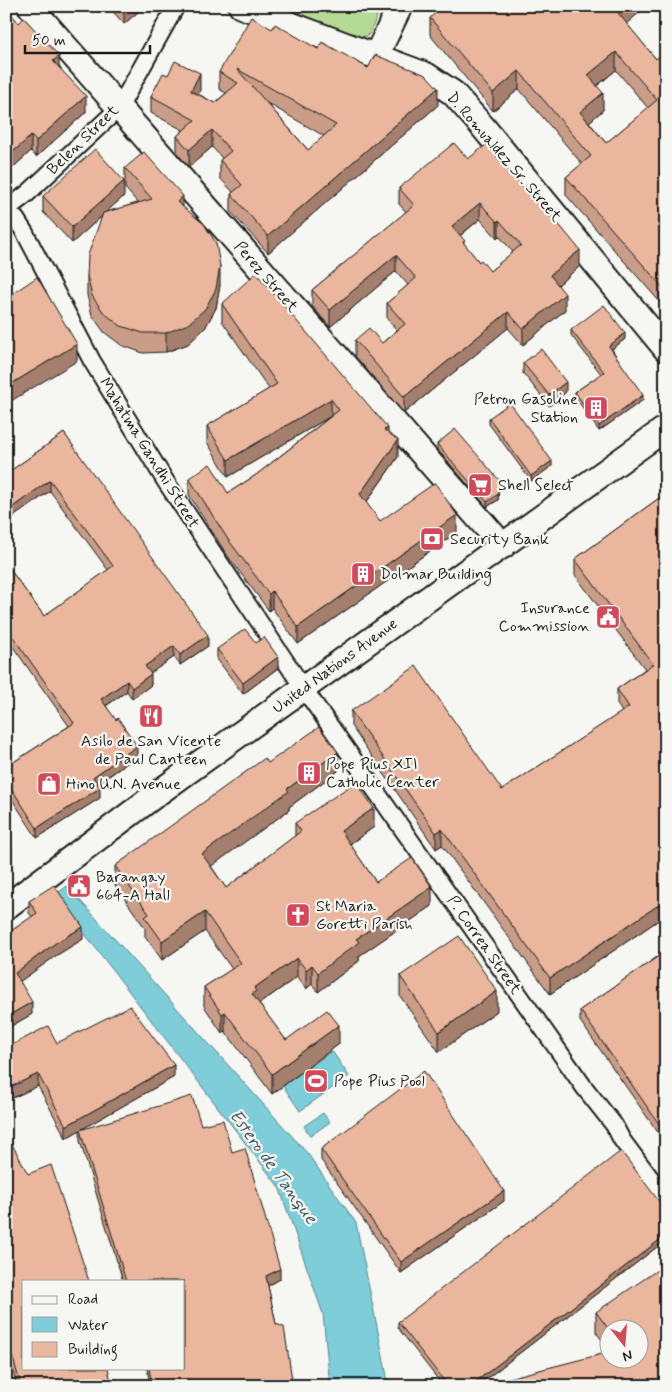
<svg xmlns="http://www.w3.org/2000/svg" width="672" height="1392" viewBox="0 0 672 1392" font-family="Mynerve,sans-serif">
  <style>
    .green { fill: #b5da95; stroke: #687b58 }
    .water { fill: #7ecdd9; stroke: #57868d }
    .lines { fill: none; stroke-linecap: round; stroke-linejoin: round }
    .street-casing { stroke: #1c1c1c; stroke-width: 20 }
    .secondary-casing { stroke: #1c1c1c; stroke-width: 28 }
    .street { stroke: #f6f6f2; stroke-width: 16 }
    .secondary { stroke: #f6f6f2; stroke-width: 24 }
    .wall { fill: #c99d87; stroke: #1c1c1c; fill-rule: evenodd }
    .shaded-wall { fill: #a47f6e; stroke: #1c1c1c }
    .building { fill: #eab69d; stroke: #1c1c1c; fill-rule: evenodd }
    .labels { text-anchor: middle; dominant-baseline: central; stroke-width: 4.5; stroke-linejoin: round; paint-order: stroke }
    .street-label { font-size: 16px; fill: #1c1c1c; stroke: #f6f6f2 }
    .poi-label { font-size: 16px; fill: #1c1c1c; stroke: #f6f6f2; text-anchor: start }
    .water-label { font-size: 18px; font-style: italic; fill: #3e5a5e; stroke: #f6f6f2 }
  </style>
  <rect width="100%" height="100%" fill="#f6f6f2"/>
  <filter id="ink" filterUnits="userSpaceOnUse"><feTurbulence type="fractalNoise" baseFrequency=".02" numOctaves="2"/><feDisplacementMap in="SourceGraphic" scale="10" xChannelSelector="R" yChannelSelector="G"/><feConvolveMatrix kernelMatrix="1 2 1 2 8 2 1 2 1" color-interpolation-filters="sRGB"/></filter>
  <g filter="url(#ink)">
    <path class="green" d="M279,6H381L370,33L367,36L360,37Z"/>
    <g class="water">
      <path d="M67,886L308,1154L356,1223L389,1386H330L323,1314L279,1187L55,895Z"/>
      <path d="M332,1051L349,1076L300,1111L283,1086Z"/>
      <path d="M323,1113L330,1122L310,1136L304,1126Z"/>
    </g>
    <g class="lines">
      <defs>
        <g id="street">
          <path d="M6,210L28,193L119,108L176,6"/>
          <path d="M6,211L16,219L25,233L92,361L166,482L304,689L584,1087L614,1125L622,1140L666,1199"/>
        </g>
        <g id="secondary">
          <path d="M30,6L503,546"/>
          <path d="M241,6L426,75L453,93L483,127L666,349"/>
          <path d="M376,56L400,6"/>
          <path d="M6,907L158,793L666,428"/>
        </g>
      </defs>
      <use href="#street" class="street-casing"/>
      <use href="#secondary" class="secondary-casing"/>
      <use href="#street" class="street"/>
      <use href="#secondary" class="secondary"/>
    </g>
    <g class="wall">
      <path d="M108,6H145L124,24Z"/>
      <path d="M6,9L59,66L86,112L36,157L31,151L6,174Z"/>
      <path d="M430,18L626,23L656,59L666,51V309L566,195V177L582,164L519,89L493,111L430,35ZM616,70L648,108L606,143L589,122L603,110L597,86Z"/>
      <path d="M272,29L318,49L368,68L438,105L268,253L231,212V194L233,192L220,178V160L222,158L212,147L189,167L177,153V136L183,130L151,113V96L200,91L198,94L215,103L226,93L219,89V72ZM267,103L324,136L308,150Z"/>
      <path d="M468,159L580,266L558,285L565,310L523,345L508,328L404,413L355,356V340L382,343L397,330L387,319V303L408,285L396,271L330,327L312,306V290L406,212L399,204V188ZM480,219L497,238L499,236L513,252L490,271L479,262L465,245L460,236Z"/>
      <path d="M125,168L183,207L220,285L216,308L205,328L188,344L166,352L143,353L121,345L104,332L92,315L87,295V276L102,216L72,243L43,212V196H124L106,212L138,203L125,188Z"/>
      <path d="M222,304L388,434L398,457L366,503L380,521L457,532L298,644L272,608L269,611L227,555L189,495V478L228,493L256,475L331,416L228,477L207,442V426L269,389L222,321Z"/>
      <path d="M571,330L625,339L612,349L643,400L599,431L575,397V392L601,374L571,335Z"/>
      <path d="M523,363L566,392L549,406L523,373Z"/>
      <path d="M489,418L552,466L531,481L489,424Z"/>
      <path d="M64,433L208,646L180,665L174,657L150,673L151,685L132,699L127,691L106,706L137,756L98,784L100,798L37,838L6,790V767L69,726L6,637V564L44,616L108,570L50,491L6,522V474Z"/>
      <path d="M437,444L499,486L498,500L487,507L437,449Z"/>
      <path d="M666,493V915L550,994L442,845L436,849L351,726V711L502,790L622,712L617,704V689L645,669L575,575V559Z"/>
      <path d="M256,643L278,668L243,694L217,659V649Z"/>
      <path d="M268,763L338,771L289,807V810L211,866L226,888L295,836V823L374,827L350,844L376,882L432,906L359,956V961L318,992L312,984L306,989L297,977L259,1004L286,1040L339,1044L272,1094L225,1031L222,1033L204,1006V987L232,969L205,931L162,960L145,936V928L115,885V866Z"/>
      <path d="M29,901L83,939L57,955L20,981L32,1014L6,1029L11,931L32,917L29,913Z"/>
      <path d="M666,951V1144L580,1021V1010Z"/>
      <path d="M400,976L497,1011L439,1052L400,996Z"/>
      <path d="M57,1043L174,1077L80,1130L201,1125L232,1152L280,1279L268,1286L276,1324L293,1386H150L147,1368H184V1281H123L80,1141V1130L66,1138L38,1086L6,1101Z"/>
      <path d="M6,1133L112,1386H17L6,1346Z"/>
      <path d="M321,1149L504,1201L401,1273L321,1160Z"/>
      <path d="M658,1200L666,1207V1240L477,1386H443L398,1328V1322Z"/>
      <path d="M596,1312L640,1360L610,1330V1351L596,1332Z"/>
    </g>
    <g class="shaded-wall">
      <path d="M126,6H145L124,24V8Z"/>
      <path d="M626,6H647L618,31V13Z"/>
      <path d="M616,52V70L588,93V75Z"/>
      <path d="M59,56V72L53,61Z"/>
      <path d="M519,71V89L493,111V93Z"/>
      <path d="M200,73V91L191,108V91Z"/>
      <path d="M438,88V105L268,253V236Z"/>
      <path d="M603,93V110L580,130V112Z"/>
      <path d="M86,96V112L36,157V141Z"/>
      <path d="M212,130V147L189,167V150Z"/>
      <path d="M31,136V151L6,174V158Z"/>
      <path d="M124,181V196L72,243V227Z"/>
      <path d="M183,196V216L177,202Z"/>
      <path d="M480,203V219L452,242V226Z"/>
      <path d="M499,220V236L497,238V222Z"/>
      <path d="M580,250V266L550,292V275Z"/>
      <path d="M396,255V271L330,327V310Z"/>
      <path d="M220,266V285L216,308L205,328L188,344L166,352V333Z"/>
      <path d="M565,294V310L523,345V329Z"/>
      <path d="M508,312V328L404,413V397Z"/>
      <path d="M625,333V339L609,351V346Z"/>
      <path d="M77,344V361L6,404V387Z"/>
      <path d="M566,382V392L549,406V395Z"/>
      <path d="M643,395V400L599,431V426Z"/>
      <path d="M331,399V416L228,477V460Z"/>
      <path d="M388,428V445L384,430Z"/>
      <path d="M398,440V457L360,511V494Z"/>
      <path d="M552,461V466L531,481V476Z"/>
      <path d="M50,480V491L6,522V512Z"/>
      <path d="M499,480L498,500L487,507V502Z"/>
      <path d="M457,515V532L298,644V627Z"/>
      <path d="M272,591V608L269,611V594Z"/>
      <path d="M208,635V646L180,665V655Z"/>
      <path d="M174,646V657L145,677V666Z"/>
      <path d="M278,657V668L243,694V683Z"/>
      <path d="M151,674V685L132,699V688Z"/>
      <path d="M127,681V691L101,709V699Z"/>
      <path d="M137,746V756L93,787V777Z"/>
      <path d="M338,752V771L289,807V810L202,873V854L287,789Z"/>
      <path d="M100,788V798L37,838V828Z"/>
      <path d="M374,808V827L341,850V831Z"/>
      <path d="M442,829V845L436,849V833Z"/>
      <path d="M12,848V864L6,868V852Z"/>
      <path d="M432,887V906L359,956V961L318,992V973L356,939Z"/>
      <path d="M666,900V915L550,994V978Z"/>
      <path d="M205,912V931L162,960V941Z"/>
      <path d="M83,927V939L57,955L15,985V973L57,942Z"/>
      <path d="M297,958V977L256,1006L252,994L254,988Z"/>
      <path d="M312,965V984L306,989V970Z"/>
      <path d="M497,991V1011L439,1052V1032Z"/>
      <path d="M32,1002V1014L6,1029V1017Z"/>
      <path d="M225,1012V1031L222,1033V1014Z"/>
      <path d="M339,1025V1044L272,1094V1074Z"/>
      <path d="M174,1065V1077L66,1138V1126Z"/>
      <path d="M38,1074V1086L6,1101V1089Z"/>
      <path d="M504,1191V1201L401,1273V1262Z"/>
      <path d="M666,1235V1240L477,1386H470Z"/>
      <path d="M280,1269V1279L266,1287V1276Z"/>
    </g>
    <g class="building">
      <path d="M443,6H626L618,13L656,59L666,51V291L566,177L591,156L519,71L493,93L430,18ZM616,52L657,100L606,143L580,112L603,93L588,75Z"/>
      <path d="M6,9L19,23L24,18L59,56L53,61L86,96L36,141L31,136L6,158Z"/>
      <path d="M251,17L272,29L275,24L318,49L322,42L368,68L375,55L426,75L438,88L268,236L231,194L242,185L220,160L231,151L212,130L189,150L177,136L195,120L151,96L163,73L168,75L175,61L200,73L191,91L215,103L238,83L219,72ZM237,69L336,125L308,150Z"/>
      <path d="M454,143L468,159L487,144L534,201L537,198L580,250L550,275L565,294L523,329L508,312L404,397L355,340L369,328L382,343L405,324L387,303L416,278L396,255L330,310L312,290L414,205L399,188ZM480,203L497,222L499,220L521,245L490,271L481,260L479,262L463,242L465,241L452,226Z"/>
      <path d="M95,149L124,181L72,227L43,196Z"/>
      <path d="M144,152L183,196L177,202L204,224L216,243L220,266L216,289L205,309L188,324L166,333H143L121,326L104,313L92,296L87,276L88,255L103,213L152,199L125,168Z"/>
      <path d="M256,273L388,428L384,430L398,440L360,494L380,521L435,483L457,515L298,627L272,591L269,594L227,538L189,478L210,464L228,493L256,475L339,410L331,399L228,460L207,426L277,384L222,304Z"/>
      <path d="M37,277L77,344L6,387V298Z"/>
      <path d="M604,305L625,333L609,346L643,395L599,426L575,392L604,372L571,330Z"/>
      <path d="M541,349L566,382L549,395L523,363Z"/>
      <path d="M510,403L552,461L531,476L489,418Z"/>
      <path d="M455,429L499,480L498,494L487,502L437,444Z"/>
      <path d="M64,433L208,635L180,655L174,646L145,666L151,674L132,688L127,681L101,699L116,720L118,718L137,746L93,777L100,788L37,828L6,780V767L74,723L6,627V564L44,616L113,566L50,480L6,512V474Z"/>
      <path d="M666,493V900L550,978L442,829L436,833L351,711L416,666L502,790L629,707L617,689L653,664L575,559Z"/>
      <path d="M245,629L256,643L264,637L278,657L243,683L217,649Z"/>
      <path d="M319,727L338,752L287,789L289,791L202,854L226,888L301,831L295,823L356,782L374,808L341,831L376,882L412,858L432,887L356,939L359,942L318,973L312,965L306,970L297,958L254,988L256,991L252,994L286,1040L327,1010L339,1025L272,1074L225,1012L222,1014L204,987L241,963L205,912L162,941L145,917L149,914L115,866L265,758L268,763Z"/>
      <path d="M6,838L12,848L6,852Z"/>
      <path d="M54,885L83,927L57,942L15,973L32,1002L6,1017V938L13,934L11,931L37,913L29,901Z"/>
      <path d="M459,936L497,991L439,1032L400,976Z"/>
      <path d="M666,951V1134L580,1010Z"/>
      <path d="M130,1006L174,1065L66,1126L38,1074L6,1089V1048L48,1026L57,1043Z"/>
      <path d="M424,1071L504,1191L401,1262L321,1149Z"/>
      <path d="M192,1096L201,1125L223,1120L232,1152L245,1148L280,1269L266,1276L276,1324L284,1327L293,1386H152L149,1368H184V1281H126L80,1130Z"/>
      <path d="M6,1133L28,1174L51,1165L89,1281H24V1368H108L112,1386H21L6,1334Z"/>
      <path d="M621,1151L658,1200L663,1203L666,1207V1235L470,1386H448L398,1322Z"/>
      <path d="M666,1264V1386H477L610,1352V1360H640V1330H610V1331L596,1312Z"/>
    </g>
  </g>
  <defs>
    <symbol id="building-square" viewBox="-11 -11 22 22"><rect x="-9" y="-9" width="18" height="18" rx="4" fill="#d1495b" stroke="#f6f6f2"/><path d="M-4-6H4V6H1V3H-1V6H-4ZM-2.5-4.3h1.7v1.8h-1.7ZM.8-4.3h1.7v1.8H.8ZM-2.5-1h1.7V.8h-1.7ZM.8-1h1.7V.8H.8Z" fill="#fff"/></symbol>
    <symbol id="supermarket-square" viewBox="-11 -11 22 22"><rect x="-9" y="-9" width="18" height="18" rx="4" fill="#d1495b" stroke="#f6f6f2"/><path d="M-6-5.5h2.5l.6 2H6L4.5 2H-2.5L-4.4-4H-6ZM-1.5 3.2a1.3 1.3 0 1 0 .1 0ZM3 3.2a1.3 1.3 0 1 0 .1 0Z" fill="#fff"/></symbol>
    <symbol id="bank-square" viewBox="-11 -11 22 22"><rect x="-9" y="-9" width="18" height="18" rx="4" fill="#d1495b" stroke="#f6f6f2"/><path d="M-6-4H6V4H-6ZM0-2.3a2.3 2.3 0 1 0 0 4.6a2.3 2.3 0 1 0 0-4.6Z" fill="#fff"/></symbol>
    <symbol id="civic-square" viewBox="-11 -11 22 22"><rect x="-9" y="-9" width="18" height="18" rx="4" fill="#d1495b" stroke="#f6f6f2"/><path d="M-.6-6.5H3V-4.5H.6V-3L4-1V1h2V6H-6V1h2V-1L-.6-3ZM-1.2 2.5V6h2.4V2.5Z" fill="#fff"/></symbol>
    <symbol id="restaurant-square" viewBox="-11 -11 22 22"><rect x="-9" y="-9" width="18" height="18" rx="4" fill="#d1495b" stroke="#f6f6f2"/><path d="M-5-6h1v4h1v-4h1v4h1v-4h1v5L-1.5 .5V6h-2V.5L-5-1ZM5-6V6H3V1.5H1.5Q1.5-4 5-6Z" fill="#fff"/></symbol>
    <symbol id="shop-square" viewBox="-11 -11 22 22"><rect x="-9" y="-9" width="18" height="18" rx="4" fill="#d1495b" stroke="#f6f6f2"/><path d="M-5-2.5h2.3a2.7 3.5 0 0 1 5.4 0H5L5.5 6h-11ZM-1.5-2.5h3a1.5 2.3 0 0 0-3 0Z" fill="#fff"/></symbol>
    <symbol id="church-square" viewBox="-11 -11 22 22"><rect x="-9" y="-9" width="18" height="18" rx="4" fill="#d1495b" stroke="#f6f6f2"/><path d="M-1.2-6h2.4v3.5h3.3v2.4h-3.3V6h-2.4V-.1h-3.3v-2.4h3.3Z" fill="#fff"/></symbol>
    <symbol id="stadium-square" viewBox="-11 -11 22 22"><rect x="-9" y="-9" width="18" height="18" rx="4" fill="#d1495b" stroke="#f6f6f2"/><path d="M0-5a6.5 5 0 1 0 0 10a6.5 5 0 1 0 0-10ZM-3.5-1.8h7v3.6h-7Z" fill="#fff"/></symbol>
  </defs>
  <g fill-rule="evenodd">
    <use href="#building-square" x="582" y="394" width="28" height="28"/>
    <use href="#supermarket-square" x="466" y="471" width="28" height="28"/>
    <use href="#bank-square" x="418" y="525" width="28" height="28"/>
    <use href="#building-square" x="349" y="560" width="28" height="28"/>
    <use href="#civic-square" x="594" y="603" width="28" height="28"/>
    <use href="#restaurant-square" x="137" y="702" width="28" height="28"/>
    <use href="#building-square" x="295" y="759" width="28" height="28"/>
    <use href="#shop-square" x="35" y="770" width="28" height="28"/>
    <use href="#civic-square" x="65" y="872" width="28" height="28"/>
    <use href="#church-square" x="284" y="901" width="28" height="28"/>
    <use href="#stadium-square" x="302" y="1067" width="28" height="28"/>
  </g>
  <g class="labels">
    <g class="street-label">
      <text transform="translate(83 140) rotate(-44)">Belen Street</text>
      <text transform="translate(504 157) rotate(49)">D. Romualdez Sr. Street</text>
      <text transform="translate(266 277) rotate(49)">Perez Street</text>
      <text transform="translate(149 453) rotate(58)">Mahatma Gandhi Street</text>
      <text transform="translate(335 666) rotate(-36)">United Nations Avenue</text>
      <text transform="translate(484 945) rotate(55)">P. Correa Street</text>
    </g>
    <g class="poi-label">
      <text x="578" y="399" text-anchor="end">Petron Gasoline<tspan x="578" dy="18">Station</tspan></text>
      <text x="498" y="485">Shell Select</text>
      <text x="450" y="539">Security Bank</text>
      <text x="380" y="574">Dolmar Building</text>
      <text x="590" y="608" text-anchor="end">Insurance<tspan x="590" dy="18">Commission</tspan></text>
      <text x="151" y="741" text-anchor="middle">Asilo de San Vicente<tspan x="151" dy="18">de Paul Canteen</tspan></text>
      <text x="326" y="764">Pope Pius XII<tspan x="326" dy="18">Catholic Center</tspan></text>
      <text x="66" y="784">Hino U.N. Avenue</text>
      <text x="96" y="877">Barangay<tspan x="96" dy="18">664-A Hall</tspan></text>
      <text x="316" y="906">St Maria<tspan x="316" dy="18">Goretti Parish</tspan></text>
      <text x="334" y="1081">Pope Pius Pool</text>
    </g>
    <g class="water-label">
      <text transform="translate(273 1167) rotate(54)">Estero de Tanque</text>
    </g>
  </g>
  <rect width="672" height="1392" fill="none" stroke="#f6f6f2" stroke-width="25"/>
  <rect x="12" y="12" width="647" height="1367" fill="none" stroke="#1c1c1c" stroke-width="2" filter="url(#ink)"/>
  <rect x="22" y="1280" width="162" height="90" fill="#f6f6f2" stroke="#9f9f9c"/>
  <rect x="32" y="1296" width="25" height="8" fill="#f6f6f2" stroke="#9f9f9c"/>
  <text x="68" y="1304" font-size="15" fill="#1c1c1c">Road</text>
  <rect x="32" y="1317" width="25" height="15" fill="#7ecdd9" stroke="#9f9f9c"/>
  <text x="68" y="1330" font-size="15" fill="#1c1c1c">Water</text>
  <rect x="32" y="1342" width="25" height="15" fill="#eab69d" stroke="#9f9f9c"/>
  <text x="68" y="1354" font-size="15" fill="#1c1c1c">Building</text>
  <g transform="translate(624 1344) rotate(163)"><circle r="24" fill="#f6f6f2" stroke="#9f9f9c"/>
  <path d="M0-4L9 19L0 12L-9 19Z" fill="#d1495b"/>
  <text y="-8" font-size="14" font-weight="bold" text-anchor="middle" fill="#1c1c1c">N</text>
  </g>
  <path d="M25 45v8h125v-8" fill="none" stroke="#1c1c1c" stroke-width="2.5"/>
  <text x="32" y="45" font-size="15" fill="#1c1c1c" stroke="#f6f6f2" stroke-width="4" paint-order="stroke">50 m</text>
</svg>
